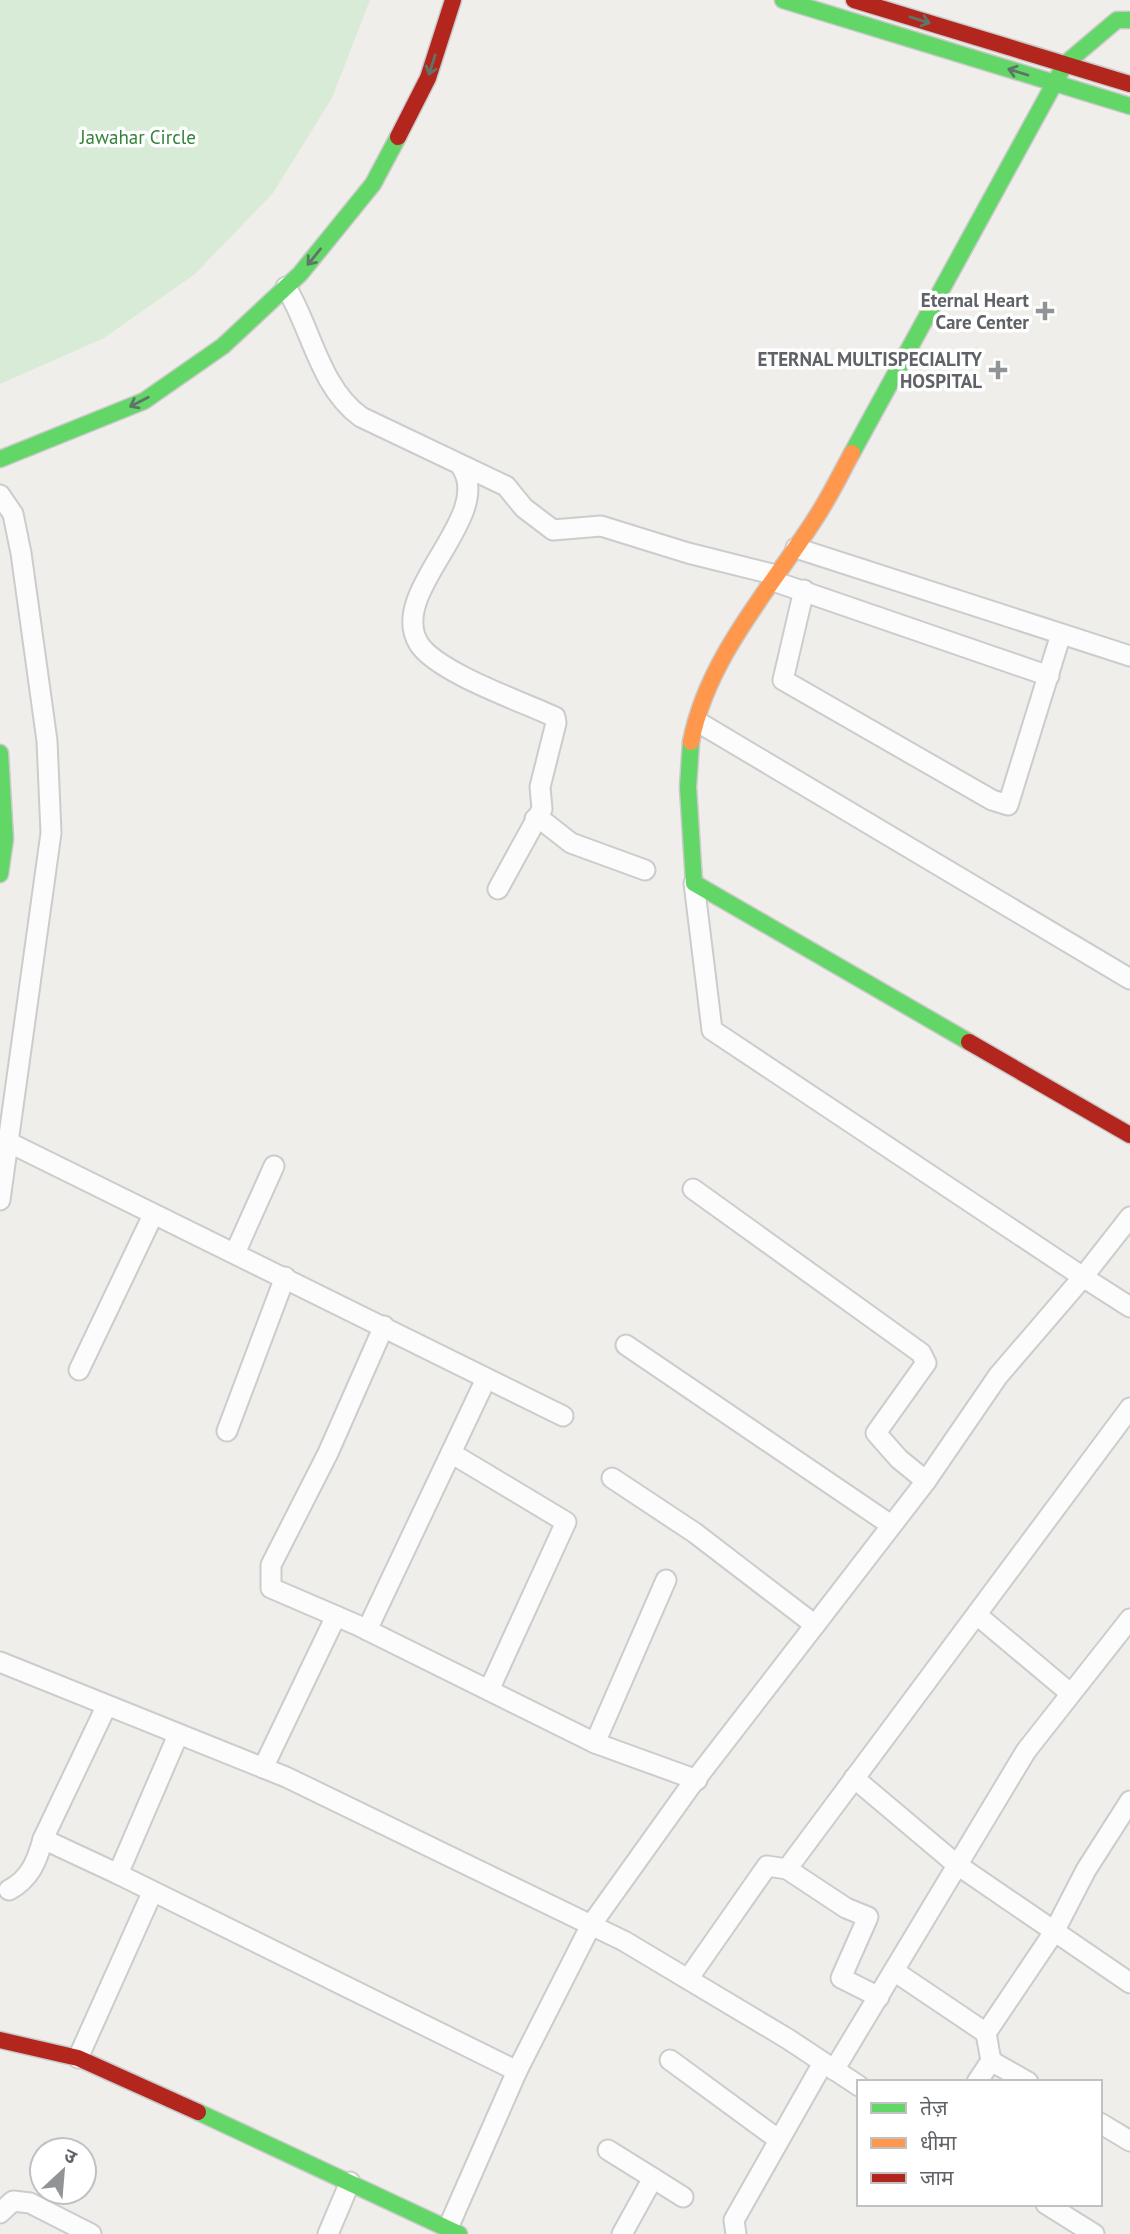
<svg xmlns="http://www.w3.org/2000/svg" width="1130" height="2234" viewBox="0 0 1130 2234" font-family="'PT Sans','Noto Sans Devanagari',sans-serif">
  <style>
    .green { fill: #d8ebd6 }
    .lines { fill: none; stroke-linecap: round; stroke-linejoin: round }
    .street-casing { stroke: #cbcccc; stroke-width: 23 }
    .fast-casing { stroke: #cacacb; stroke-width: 19 }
    .slow-casing { stroke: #cacacb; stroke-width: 19 }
    .jam-casing { stroke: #cacacb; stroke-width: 19 }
    .street { stroke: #fdfcfc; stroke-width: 19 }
    .fast { stroke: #63d668; stroke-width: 16 }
    .slow { stroke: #ff974d; stroke-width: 16 }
    .jam { stroke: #b3261e; stroke-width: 16 }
    .oneway { stroke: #607468 }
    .poi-dot { fill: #919496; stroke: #fff; stroke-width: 2.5 }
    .labels { text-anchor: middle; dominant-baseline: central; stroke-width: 7; stroke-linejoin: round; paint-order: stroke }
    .park-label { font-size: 19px; fill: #348238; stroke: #fff }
    .poi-label { font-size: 19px; font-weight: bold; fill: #5f6368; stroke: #fff; text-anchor: end }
  </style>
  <rect width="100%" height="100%" fill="#efeeea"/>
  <path class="green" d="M0,0H370L332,98L273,193L195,274L104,338L0,384Z"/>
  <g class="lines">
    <defs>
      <g id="street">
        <path d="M286,287C312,330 319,386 361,417L506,486L524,508L553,530L601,526L688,553L776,575"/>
        <path d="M461,466C496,517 386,592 419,644C438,673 523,702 555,717L556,723L540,787L542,809L498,889"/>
        <path d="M0,495L13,514L21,553L47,741L51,833L0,1200"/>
        <path d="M796,548L1130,656"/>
        <path d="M773,581L1049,676"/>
        <path d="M804,590L783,680L992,800L1008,805L1061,634"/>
        <path d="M698,722L1130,979"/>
        <path d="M535,819L539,818L571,843L645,870"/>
        <path d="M694,883L712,1030L1083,1277L1130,1217"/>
        <path d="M8,1142L563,1416"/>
        <path d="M693,1189L921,1353L926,1363L876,1433L899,1459L926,1481"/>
        <path d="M235,1253L274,1166"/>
        <path d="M384,1326L328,1453L271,1565V1588L357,1625L595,1743L666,1580"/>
        <path d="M626,1345L891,1525"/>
        <path d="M79,1370L153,1215"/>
        <path d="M227,1431L285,1277"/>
        <path d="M451,1453L566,1522L489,1690"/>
        <path d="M612,1478L695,1533L815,1625L926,1481L998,1376L1083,1277L1130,1307"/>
        <path d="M977,1615L1070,1693"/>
        <path d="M367,1630L486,1379"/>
        <path d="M0,1662L286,1777L624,1941L788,2039L859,2086"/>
        <path d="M106,1707L43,1839L118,1874"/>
        <path d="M178,1735L118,1874L517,2071"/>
        <path d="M595,1743L697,1780"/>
        <path d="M263,1768L336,1616"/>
        <path d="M854,1778L956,1864L1130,1983"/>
        <path d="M787,1869L846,1908L868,1917L841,1978L879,1997"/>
        <path d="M9,1890C30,1879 37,1861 43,1839"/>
        <path d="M894,1971L986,2033L991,2061L977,2082"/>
        <path d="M688,1979L767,1866L787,1869L1130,1408"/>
        <path d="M986,2033L1054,1932L1086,1870L1130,1801"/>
        <path d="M78,2058L152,1893"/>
        <path d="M670,2060L779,2140"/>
        <path d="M991,2061L1028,2082"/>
        <path d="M834,2070L1026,1751L1130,1619"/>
        <path d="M1100,2123L1130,2141"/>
        <path d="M608,2150L653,2178"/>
        <path d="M1046,2204L1094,2234"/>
        <path d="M0,2213L13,2201L30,2203L91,2234"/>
        <path d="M448,2228L517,2071L591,1925L689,1788L815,1625"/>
        <path d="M328,2234L350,2182"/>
        <path d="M622,2234L653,2178L683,2197"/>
        <path d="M736,2234L734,2220L823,2063"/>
      </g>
      <g id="fast">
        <path d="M783,0L1130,106"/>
        <path d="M852,453L1065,64L1117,20H1130"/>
        <path d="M0,459L144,401L223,346L300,274L373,184L398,137"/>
        <path d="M691,742L688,787L694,883L969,1042"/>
        <path d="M0,753L5,839L0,874"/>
        <path d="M198,2112L459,2234"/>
      </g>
      <path id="slow" d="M691,742C707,658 771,588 815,519C829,498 840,475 852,453"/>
      <g id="jam">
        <path d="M854,0L1130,84"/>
        <path d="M398,137L428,78L453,0"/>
        <path d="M969,1042L1130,1135"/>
        <path d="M0,2040L78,2058L198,2112"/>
      </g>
    </defs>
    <use href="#street" class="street-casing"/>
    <use href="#fast" class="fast-casing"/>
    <use href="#slow" class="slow-casing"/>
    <use href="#jam" class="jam-casing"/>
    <use href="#street" class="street"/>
    <use href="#fast" class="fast"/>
    <use href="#slow" class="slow"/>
    <use href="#jam" class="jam"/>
  </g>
  <defs><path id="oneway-shaft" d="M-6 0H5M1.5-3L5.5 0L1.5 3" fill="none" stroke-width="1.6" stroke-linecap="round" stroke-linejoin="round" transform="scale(1.75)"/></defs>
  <g class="oneway">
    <use href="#oneway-shaft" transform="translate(920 20) rotate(17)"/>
    <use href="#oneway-shaft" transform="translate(432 65) rotate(108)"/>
    <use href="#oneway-shaft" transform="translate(1018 72) rotate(-163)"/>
    <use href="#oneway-shaft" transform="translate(314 257) rotate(129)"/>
    <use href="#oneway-shaft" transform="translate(139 402) rotate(153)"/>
  </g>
  <g class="poi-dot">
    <path d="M1041.5 300.5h7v7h7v7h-7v7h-7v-7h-7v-7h7z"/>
    <path d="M994.5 359.5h7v7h7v7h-7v7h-7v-7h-7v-7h7z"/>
  </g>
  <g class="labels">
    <g class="park-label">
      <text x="138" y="137">Jawahar Circle</text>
    </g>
    <g class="poi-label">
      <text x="1029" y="300">Eternal Heart<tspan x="1029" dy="22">Care Center</tspan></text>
      <text x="982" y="359">ETERNAL MULTISPECIALITY<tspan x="982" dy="22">HOSPITAL</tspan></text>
    </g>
  </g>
  <rect x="857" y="2080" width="245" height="126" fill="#ffffff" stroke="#bfc1c3" stroke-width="2"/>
  <rect x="871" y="2103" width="35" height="10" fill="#63d668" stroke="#bfc1c3" stroke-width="2"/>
  <text x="920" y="2115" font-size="21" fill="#5f6368">तेज़</text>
  <rect x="871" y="2138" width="35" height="10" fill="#ff974d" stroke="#bfc1c3" stroke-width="2"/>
  <text x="920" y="2150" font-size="21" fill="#5f6368">धीमा</text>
  <rect x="871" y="2173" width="35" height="10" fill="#b3261e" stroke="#bfc1c3" stroke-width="2"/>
  <text x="920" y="2185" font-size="21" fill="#5f6368">जाम</text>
  <g transform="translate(63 2171) rotate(26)"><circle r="33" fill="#ffffff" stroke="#bfc1c3" stroke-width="2"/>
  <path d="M0-5L12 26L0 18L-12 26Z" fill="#919496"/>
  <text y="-10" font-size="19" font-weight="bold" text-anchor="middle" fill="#5f6368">उ</text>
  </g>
</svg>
